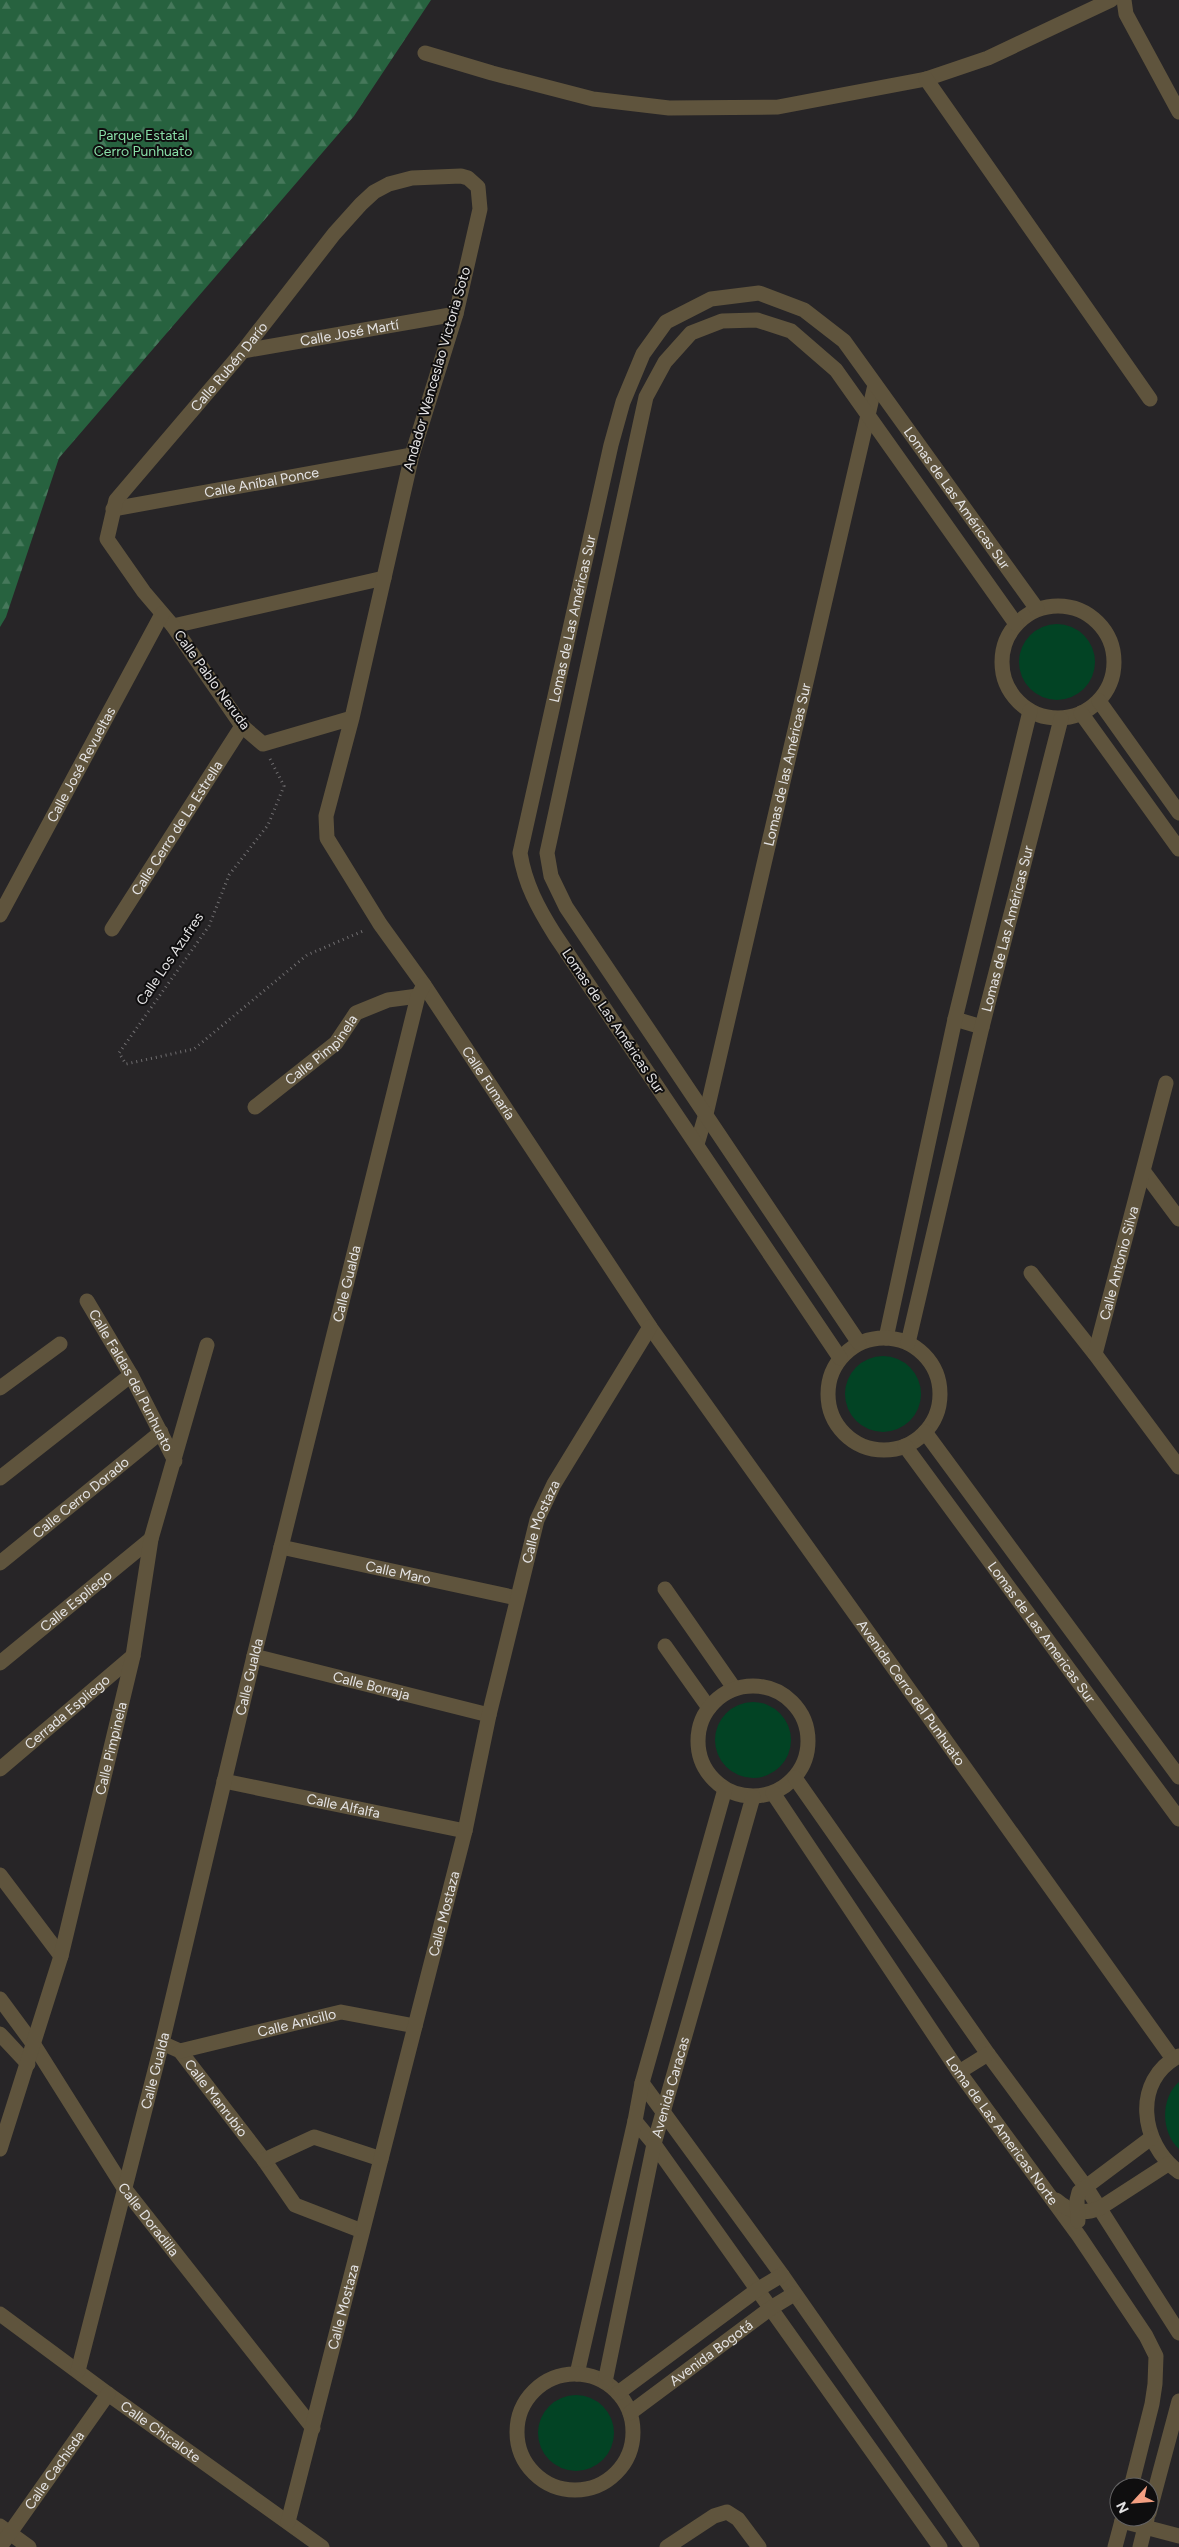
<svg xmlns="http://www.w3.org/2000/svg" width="1179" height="2547" viewBox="0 0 1179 2547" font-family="Figtree,sans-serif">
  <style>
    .green { fill: #024324 }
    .forest { fill: url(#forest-firs) }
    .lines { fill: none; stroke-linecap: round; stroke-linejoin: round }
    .path { stroke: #706e70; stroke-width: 3; stroke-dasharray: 1 4; stroke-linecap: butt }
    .minor { stroke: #5f543d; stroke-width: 15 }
    .labels { text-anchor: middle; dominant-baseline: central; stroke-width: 4; stroke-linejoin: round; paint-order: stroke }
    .park-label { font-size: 14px; fill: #89dfa8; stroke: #0f0e0f }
    .street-label { font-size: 14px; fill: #e4e3e4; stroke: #0f0e0f }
  </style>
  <defs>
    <pattern id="forest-firs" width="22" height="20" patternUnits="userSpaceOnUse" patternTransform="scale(1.25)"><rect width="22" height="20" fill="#27623f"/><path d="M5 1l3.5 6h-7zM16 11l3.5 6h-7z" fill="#46785b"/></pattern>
  </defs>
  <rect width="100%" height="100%" fill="#272527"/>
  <g class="green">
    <circle cx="1057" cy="662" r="38"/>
    <circle cx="883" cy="1394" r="38"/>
    <circle cx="753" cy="1740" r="38"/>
    <path d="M1179,2082V2149C1161,2133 1160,2098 1179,2082Z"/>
    <circle cx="576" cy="2433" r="38"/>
  </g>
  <path class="forest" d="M0,0H431L354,116L59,458L6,617L0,627Z"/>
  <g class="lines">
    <path class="path" d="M270,759L284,786L268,825L229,875L209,926L119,1053L126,1064L194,1049L307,955L363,931"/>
    <g class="minor">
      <path d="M1124,0L1126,14L1179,112"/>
      <path d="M425,53L492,73L593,99L669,108L778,107L926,79L988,58L1111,0"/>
      <path d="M926,79L1150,399"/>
      <path id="s1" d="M243,351L456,314"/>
      <path id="s2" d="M113,509L412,455"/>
      <circle cx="1058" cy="662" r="56"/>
      <path d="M173,626L384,578"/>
      <path d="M1099,701L1179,813"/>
      <path d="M1081,713L1179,849"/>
      <path id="s3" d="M352,718L263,744L242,726L173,626L144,592L107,539L116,500L243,351L334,234L361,204L374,192L389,184L412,178L461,176L468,178L478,187L480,209L456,314L412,455L352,718L326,816L327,838L380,924L424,985L650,1327L1173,2059"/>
      <path id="s4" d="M0,915L162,614"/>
      <path id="s5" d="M112,929L242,726"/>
      <path d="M955,1019L982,1027"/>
      <path id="s6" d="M255,1107L336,1043L356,1013L388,1000L418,996"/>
      <path id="s7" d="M697,1144L706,1114L875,385"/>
      <path d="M1144,1172L1179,1219"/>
      <path d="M1031,1273L1095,1354L1179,1467"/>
      <path id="s8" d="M87,1301L131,1375L175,1461"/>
      <path d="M886,1338L955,1019L1030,711"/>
      <circle cx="884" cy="1394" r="56"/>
      <path d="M859,1343L566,907L551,876L547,853L646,397L665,362L691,333L722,321L757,320L791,331L836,370L1016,624"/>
      <path id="s9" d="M908,1343L982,1027L1061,719"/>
      <path id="s10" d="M1095,1354L1166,1083"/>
      <path id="s11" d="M840,1358L555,935C538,908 525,884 520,853L611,445L623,402L643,354L666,322L711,299L759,293L804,310L844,341L1037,609"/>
      <path d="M0,1388L60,1344"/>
      <path d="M925,1432L1179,1777"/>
      <path id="s12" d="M905,1446L1179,1819"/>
      <path d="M0,1478L131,1375"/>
      <path id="s13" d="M281,1547L517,1598"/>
      <path id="s14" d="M0,1563L161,1432"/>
      <path d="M665,1589L734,1688"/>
      <path d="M665,1646L709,1708"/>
      <path id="s15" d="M254,1656L489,1715"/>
      <path id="s16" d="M0,1663L151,1539"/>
      <circle cx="753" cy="1741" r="55"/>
      <path id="s17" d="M0,1769L133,1656"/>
      <path d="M795,1778L988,2054L1086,2187L1179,2333"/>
      <path id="s18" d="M224,1781L465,1831"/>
      <path id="s19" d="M773,1793L959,2072L1079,2236L1146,2336L1156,2356L1155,2384L1152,2404L1131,2487"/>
      <path d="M0,1875L61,1956"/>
      <path id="s20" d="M0,1999L34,2045L124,2188L313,2428"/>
      <path d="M0,2034L28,2064"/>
      <path id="s21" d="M162,2043L180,2051L264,2160L295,2205L362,2231"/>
      <path id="s22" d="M180,2051L341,2012L415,2026"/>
      <path d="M1179,2056C1132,2080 1140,2144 1179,2172"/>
      <path d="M959,2072L988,2054"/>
      <path d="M642,2083L782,2275L972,2547"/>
      <path d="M635,2121L654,2144L940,2547"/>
      <path id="s23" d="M0,2149L61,1956L133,1656L151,1539L207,1345"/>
      <path d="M264,2160L314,2137L381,2159"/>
      <path d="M1056,2200C1070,2212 1083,2215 1100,2208L1168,2164"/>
      <path d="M1078,2221L1077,2200L1079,2192L1151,2138"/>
      <path id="s24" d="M0,2314L108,2394L322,2547"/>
      <path id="s25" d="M78,2371L162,2043L254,1656L418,996L424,985"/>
      <path d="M577,2374L635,2121L642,2083L725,1789"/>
      <circle cx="575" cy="2432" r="58"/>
      <path id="s26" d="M605,2382L654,2144L753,1797"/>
      <path d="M618,2393L757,2290L782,2275"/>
      <path id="s27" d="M630,2413L771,2308L794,2294"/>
      <path d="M1149,2513L1179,2401"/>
      <path d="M1122,2521L1179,2536"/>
      <path id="s28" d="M288,2522L465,1831L489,1715L537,1520L554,1484L650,1327"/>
      <path d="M0,2526L29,2547"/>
      <path id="s29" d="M0,2547L108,2394"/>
      <path d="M667,2547L714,2516L727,2512L738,2519L759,2547"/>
      <path d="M1115,2547L1123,2517"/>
      <path d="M1140,2547L1147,2519"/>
    </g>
  </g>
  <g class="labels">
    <g class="park-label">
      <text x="143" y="135">Parque Estatal<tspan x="143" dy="16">Cerro Punhuato</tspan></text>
    </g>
    <g class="street-label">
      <text stroke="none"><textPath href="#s1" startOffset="108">Calle José Martí</textPath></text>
      <text stroke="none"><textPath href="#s3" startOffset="566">Calle Rubén Darío</textPath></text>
      <text transform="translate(437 369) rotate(-74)">Andador Wenceslao Victoria Soto</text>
      <text stroke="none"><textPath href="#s2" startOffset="151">Calle Aníbal Ponce</textPath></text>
      <text stroke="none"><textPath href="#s11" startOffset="1545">Lomas de Las Américas Sur</textPath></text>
      <text stroke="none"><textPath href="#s11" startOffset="840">Lomas de Las Américas Sur</textPath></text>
      <text transform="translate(212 680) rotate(54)">Calle Pablo Neruda</text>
      <text stroke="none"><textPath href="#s4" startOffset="171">Calle José Revueltas</textPath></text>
      <text stroke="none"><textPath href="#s7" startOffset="390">Lomas de las Américas Sur</textPath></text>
      <text stroke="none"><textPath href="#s5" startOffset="120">Calle Cerro de La Estrella</textPath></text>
      <text stroke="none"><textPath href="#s9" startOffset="426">Lomas de Las Américas Sur</textPath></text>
      <text transform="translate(170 959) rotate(-56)">Calle Los Azufres</text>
      <text transform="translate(613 1021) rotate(56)">Lomas de Las Américas Sur</text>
      <text stroke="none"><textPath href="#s6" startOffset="88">Calle Pimpinela</textPath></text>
      <text stroke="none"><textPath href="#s3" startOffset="1868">Calle Fumaría</textPath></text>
      <text stroke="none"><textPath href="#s10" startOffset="94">Calle Antonio Silva</textPath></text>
      <text stroke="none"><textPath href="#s25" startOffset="1120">Calle Gualda</textPath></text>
      <text stroke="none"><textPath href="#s8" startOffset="91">Calle Faldas del Punhuato</textPath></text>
      <text stroke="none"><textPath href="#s14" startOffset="104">Calle Cerro Dorado</textPath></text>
      <text stroke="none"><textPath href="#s28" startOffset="1032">Calle Mostaza</textPath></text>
      <text stroke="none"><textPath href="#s13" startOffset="120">Calle Maro</textPath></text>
      <text stroke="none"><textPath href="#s16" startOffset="98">Calle Espliego</textPath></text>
      <text stroke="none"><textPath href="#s12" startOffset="231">Lomas de Las Americas Sur</textPath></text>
      <text stroke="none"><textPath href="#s25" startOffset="715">Calle Gualda</textPath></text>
      <text stroke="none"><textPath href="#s15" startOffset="121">Calle Borraja</textPath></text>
      <text stroke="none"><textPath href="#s3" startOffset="2610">Avenida Cerro del Punhuato</textPath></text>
      <text stroke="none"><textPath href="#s17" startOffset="88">Cerrada Espliego</textPath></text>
      <text stroke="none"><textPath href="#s23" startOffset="416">Calle Pimpinela</textPath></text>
      <text stroke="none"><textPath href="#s18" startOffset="122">Calle Alfalfa</textPath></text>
      <text stroke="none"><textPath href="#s28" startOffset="628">Calle Mostaza</textPath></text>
      <text stroke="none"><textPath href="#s22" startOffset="120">Calle Anicillo</textPath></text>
      <text stroke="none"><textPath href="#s25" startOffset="310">Calle Gualda</textPath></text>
      <text stroke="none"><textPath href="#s26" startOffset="302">Avenida Caracas</textPath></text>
      <text stroke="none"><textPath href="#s21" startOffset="79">Calle Manrubio</textPath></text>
      <text stroke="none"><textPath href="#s19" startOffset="408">Loma de Las Americas Norte</textPath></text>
      <text stroke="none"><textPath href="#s20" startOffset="266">Calle Doradilla</textPath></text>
      <text stroke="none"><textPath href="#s28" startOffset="222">Calle Mostaza</textPath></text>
      <text stroke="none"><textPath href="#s27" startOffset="101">Avenida Bogotá</textPath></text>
      <text stroke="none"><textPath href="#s24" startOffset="199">Calle Chicalote</textPath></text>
      <text stroke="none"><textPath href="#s29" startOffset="94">Calle Cachisda</textPath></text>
    </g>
  </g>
  <g transform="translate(1134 2502) rotate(244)"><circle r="24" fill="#0f0e0f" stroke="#646364"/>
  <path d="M0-4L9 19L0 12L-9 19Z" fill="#f39f82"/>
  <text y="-8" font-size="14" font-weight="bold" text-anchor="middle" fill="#e4e3e4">N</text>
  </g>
</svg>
